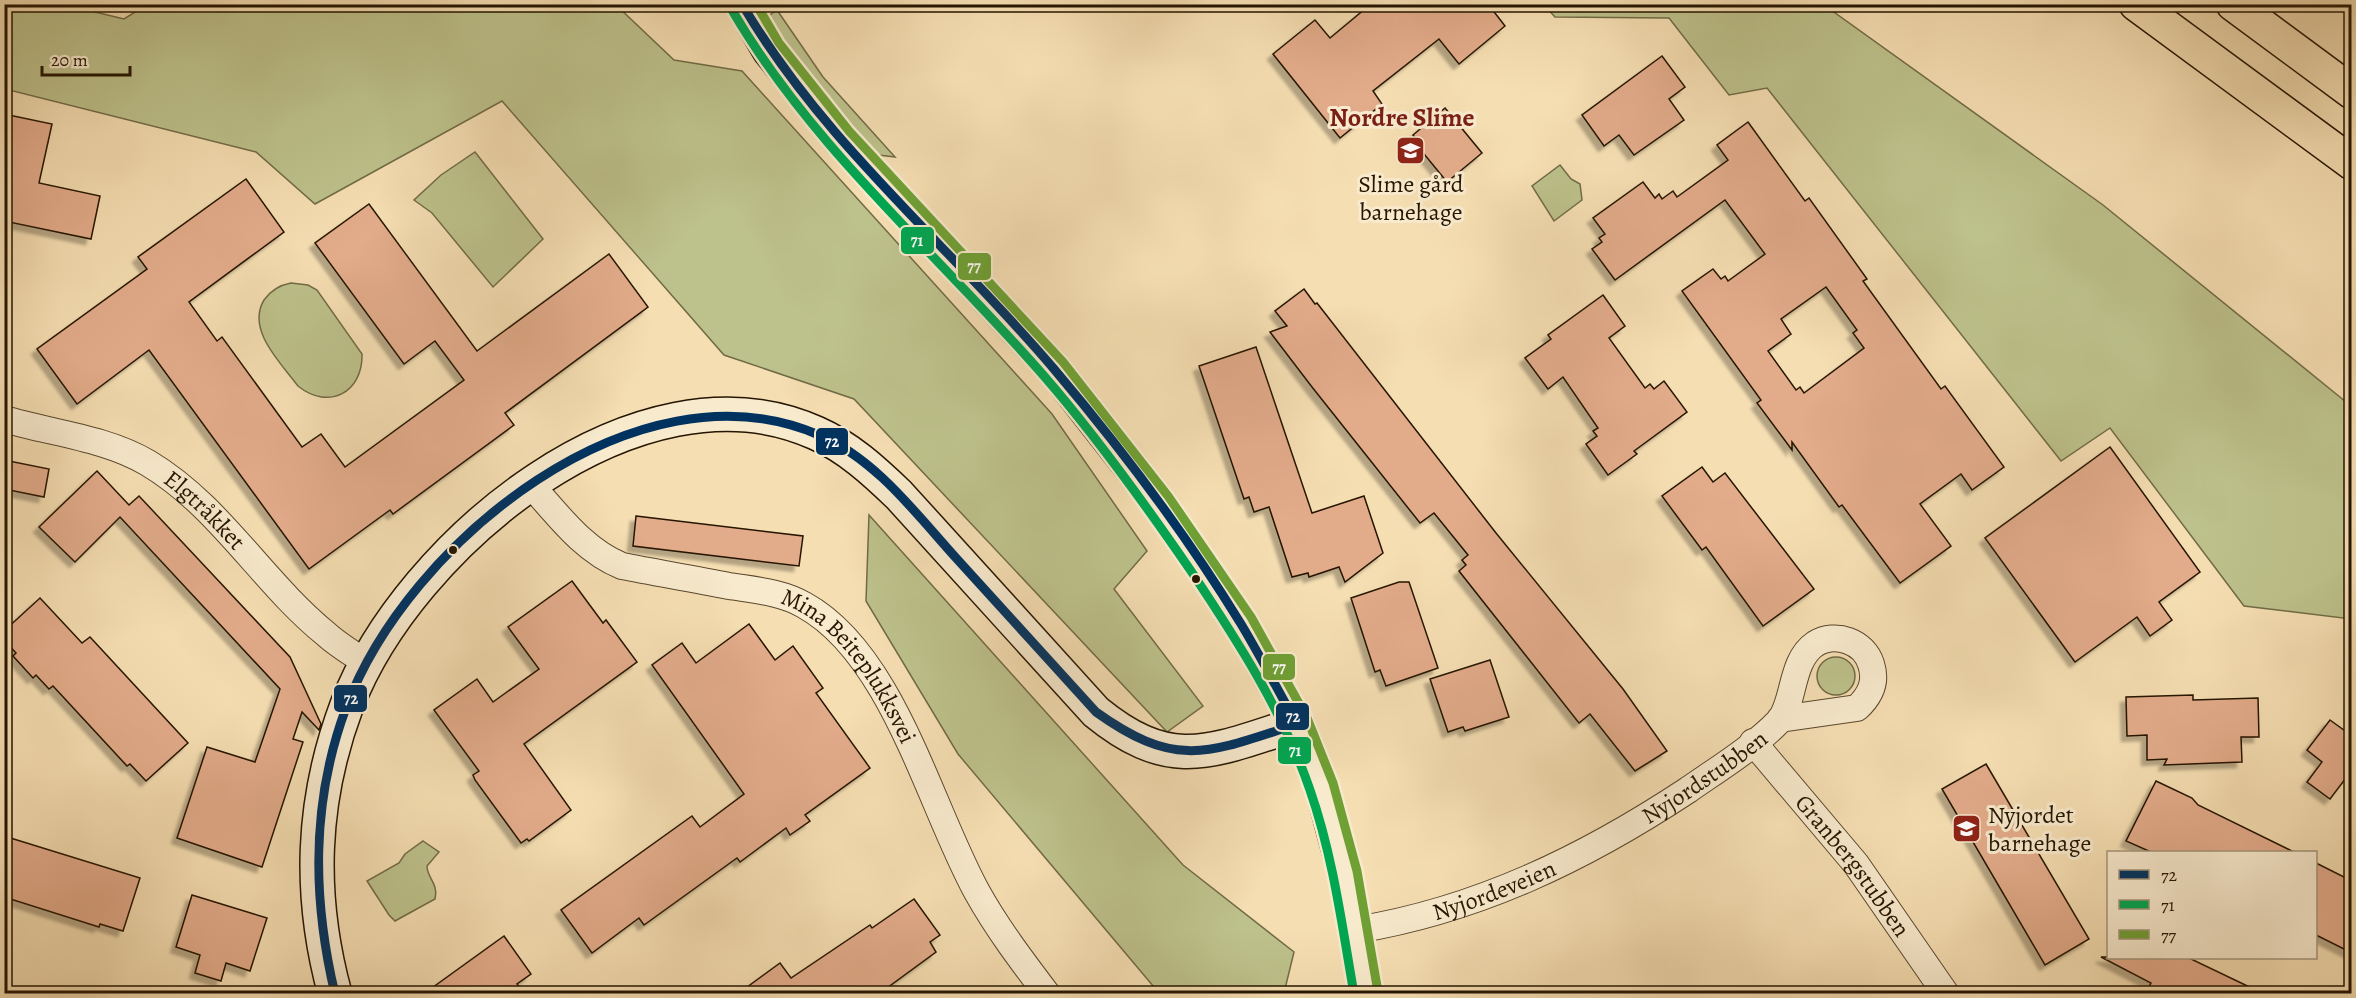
<svg xmlns="http://www.w3.org/2000/svg" width="2356" height="998" viewBox="0 0 2356 998" font-family="Alegreya,serif">
  <style>
    .green { fill: #bdc18b; stroke: #716b46; stroke-width: 1.5 }
    .building { fill: #e2ab8a; stroke: #251501; stroke-width: 1.5; fill-rule: evenodd; filter: url(#shadow) }
    .lines { fill: none; stroke-linecap: round; stroke-linejoin: round }
    .street-casing { stroke: #59472d; stroke-width: 28 }
    .secondary-casing { stroke: #251501; stroke-width: 36 }
    .highway-casing { stroke: #251501; stroke-width: 36 }
    .street { stroke: #f8eacd; stroke-width: 26 }
    .secondary { stroke: #f8eacd; stroke-width: 33 }
    .highway { stroke: #f5deb2; stroke-width: 33 }
    .bus-1-casing { stroke: #f8eacd; stroke-width: 14 }
    .bus-2-casing { stroke: #f8eacd; stroke-width: 14 }
    .bus-3-casing { stroke: #f8eacd; stroke-width: 14 }
    .bus-1 { stroke: #003260; stroke-width: 9 }
    .bus-2 { stroke: #00a651; stroke-width: 9 }
    .bus-3 { stroke: #6fa034; stroke-width: 9 }
    .bus-dot { fill: #251501; stroke: #f8eacd; stroke-width: 2 }
    .labels { text-anchor: middle; dominant-baseline: central; stroke-width: 6; stroke-linejoin: round; paint-order: stroke }
    .poi-label { font-size: 24px; fill: #251501; stroke: #f8eacd }
    .street-label { font-size: 24px; fill: #251501; stroke: #f8eacd }
    .neighbourhood-label { font-size: 26px; font-weight: bold; fill: #7a1f14; stroke: #f8eacd }
    .line-badge { stroke: #f8eacd; stroke-width: 2 }
    .badge-label { font-size: 16px; text-anchor: middle; font-weight: bold; fill: #fff }
  </style>
  <defs>
    <filter id="shadow"><feDropShadow dx="-5.5" dy="5.5" stdDeviation="1.5" flood-color="#0004"/></filter>
  </defs>
  <rect width="100%" height="100%" fill="#f5deb2"/>
  <filter id="stains"><feTurbulence type="fractalNoise" baseFrequency=".00333" numOctaves="4"/><feColorMatrix values="0 0 0 0 .2 0 0 0 0 .09 0 0 0 0 .02 0 0 0 .5 -.17"/></filter>
  <radialGradient id="worn" r=".72"><stop offset=".6" stop-color="#630" stop-opacity="0"/><stop offset="1" stop-color="#630" stop-opacity=".3"/></radialGradient>
  <g class="green">
    <path d="M148,4L616,5L674,60L742,71L1052,414L1147,551L1114,589L1203,706L1167,732L854,399L724,355L502,101L315,204L256,152L5,89L4,5H66L124,19Z"/>
    <path d="M1544,5H1824L2103,205L2351,406V619L2244,606L2110,428L2061,461L1767,88L1729,95L1669,18L1555,17Z"/>
    <path d="M777,10L823,77L895,157L878,155L819,90L767,17Z"/>
    <path d="M475,152L543,239L493,287L432,213L414,200L441,175Z"/>
    <path d="M1560,165L1571,179L1580,184L1582,200L1554,221L1532,186Z"/>
    <path d="M291,283L308,285L317,290L362,354C363,392 329,411 298,386C281,363 246,330 264,300C271,290 280,285 291,283Z"/>
    <path d="M869,515L1183,865L1294,952L1284,993H1159L958,754L866,601Z"/>
    <circle cx="1836" cy="676" r="19"/>
    <path d="M423,841L439,852L427,866C427,878 439,884 435,899L395,921L389,915L367,881L399,863L405,854Z"/>
  </g>
  <g class="building">
    <path d="M1371,4H1488L1505,26L1459,64L1439,39L1373,91L1382,104L1340,138L1273,54L1315,20L1330,38Z"/>
    <path d="M1662,56L1685,87L1669,99L1684,120L1634,155L1619,135L1604,146L1582,115Z"/>
    <path d="M1445,108L1482,153L1447,182L1415,143L1417,140L1413,135Z"/>
    <path d="M4,114L52,124L39,183L100,196L91,239L4,221Z"/>
    <path d="M1748,122L1805,201L1809,198L1867,279L1863,281L1941,389L1945,386L2004,467L1972,490L1961,474L1920,504L1951,546L1900,583L1842,505L1839,507L1792,442V450L1757,403L1761,400L1682,291L1713,269L1721,279L1725,276L1728,281L1765,254L1725,200L1615,280L1592,249L1602,242L1599,238L1605,234L1593,218L1643,182L1655,198L1659,194L1662,199L1673,191L1677,197L1728,160L1717,145ZM1826,287L1857,330L1853,333L1864,348L1804,393L1800,387L1796,390L1768,351L1791,334L1781,319Z"/>
    <path d="M246,179L284,232L189,302L217,341L222,337L302,447L321,434L345,467L464,380L435,341L404,364L315,243L369,204L477,351L609,254L648,307L505,413L514,425L393,514L390,510L309,569L149,350L77,404L37,349L147,269L138,257Z"/>
    <path d="M1304,289L1315,304L1317,303L1496,533L1623,689L1667,751L1635,771L1590,714L1579,723L1459,571L1466,565L1462,560L1468,555L1434,513L1420,523L1312,387L1270,332L1287,326L1275,311Z"/>
    <path d="M1603,295L1625,326L1609,338L1645,388L1650,384L1654,389L1664,381L1687,412L1634,451L1637,454L1608,475L1586,444L1597,436L1593,431L1598,428L1563,377L1548,389L1525,358L1551,339L1548,335Z"/>
    <path d="M1256,347L1312,513L1364,496L1383,553L1345,582L1339,567L1309,577L1308,573L1292,577L1269,507L1254,512L1249,497L1244,499L1199,366Z"/>
    <path d="M2110,447L2200,572L2159,602L2172,620L2150,636L2137,617L2075,662L1985,538Z"/>
    <path d="M4,460L49,469L44,497L4,489Z"/>
    <path d="M1702,467L1713,482L1725,473L1814,589L1763,626L1706,547L1702,550L1662,496Z"/>
    <path d="M97,471L129,505L139,496L290,657L321,724L319,730L302,712L293,739L303,742L262,867L177,838L207,747L255,762L280,689L120,517L75,562L39,527Z"/>
    <path d="M636,516L803,536L799,566L633,546Z"/>
    <path d="M572,581L603,623L606,620L637,662L524,744L571,810L529,841L527,839L521,843L475,780L473,775L479,771L434,710L477,679L493,702L539,669L508,627Z"/>
    <path d="M1399,582H1409L1438,668L1386,686L1380,670L1375,672L1351,598Z"/>
    <path d="M40,598L82,643L90,637L188,743L146,781L130,764L127,766L53,686L49,689L36,675L33,678L13,656L16,653L4,640V631Z"/>
    <path d="M749,624L775,660L793,646L823,688L816,693L870,768L805,815L810,821L790,835L786,828L740,862L737,858L644,925L639,918L592,953L561,910L692,816L700,827L744,794L652,665L682,643L696,663Z"/>
    <path d="M1490,660L1509,717L1465,731L1463,727L1448,732L1430,679Z"/>
    <path d="M2193,695V700L2258,698L2259,737H2241L2242,762L2164,765L2167,759L2147,760V735L2127,736L2126,697Z"/>
    <path d="M2330,720L2352,736V770L2330,799L2307,782L2322,762L2307,750Z"/>
    <path d="M1986,764L2089,939L2045,965L1942,789Z"/>
    <path d="M2156,781L2192,798L2198,805L2294,852H2151L2126,841Z"/>
    <path d="M4,836L140,878L123,931L100,924L99,927L4,897Z"/>
    <path d="M2316,863L2352,881V953L2316,935Z"/>
    <path d="M192,895L267,918L250,971L226,963L221,981L195,973L200,955L176,947Z"/>
    <path d="M914,899L940,935L930,942L936,952L880,993H739L780,963L791,978L870,925L872,928Z"/>
    <path d="M504,936L531,974L517,984L524,993H425Z"/>
    <path d="M2101,957H2187L2262,993H2146L2151,983Z"/>
  </g>
  <g class="lines">
    <defs>
      <g id="street">
        <path id="s1" d="M4,419C51,433 106,438 148,463C220,506 262,582 326,634C338,645 353,654 367,663"/>
        <path id="s2" d="M530,484C558,515 583,550 622,566C658,573 694,579 729,586C754,590 782,592 804,605C893,654 930,807 977,892C997,928 1022,961 1047,994"/>
        <path id="s3" d="M1753,742L1856,864L1946,994"/>
        <path id="s4" d="M1356,930C1478,910 1585,858 1688,790C1718,769 1754,747 1779,721C1795,703 1790,661 1815,644C1836,631 1864,642 1871,664C1877,682 1870,696 1857,708L1780,719"/>
      </g>
      <g id="secondary">
        <path d="M742,4L769,50L840,139L1054,369L1159,503L1241,624L1297,724L1322,787L1345,873L1366,994"/>
        <path d="M335,994C308,895 311,801 347,705C408,546 638,353 816,433C848,447 874,471 899,495L1096,712C1172,774 1212,751 1297,724"/>
      </g>
      <g id="highway">
        <path d="M2136,4L2352,163"/>
        <path d="M2233,4L2352,92"/>
      </g>
    </defs>
    <use href="#street" class="street-casing"/>
    <use href="#secondary" class="secondary-casing"/>
    <use href="#highway" class="highway-casing"/>
    <use href="#street" class="street"/>
    <use href="#secondary" class="secondary"/>
    <use href="#highway" class="highway"/>
    <defs>
      <path id="bus-1" d="M335,994C312,897 311,802 346,708C407,543 637,356 819,435C876,459 917,515 957,559C1003,610 1050,661 1096,712C1177,770 1209,753 1297,724C1278,691 1261,657 1241,624C1187,536 1121,448 1054,369C951,247 824,144 742,4"/>
      <path id="bus-2" d="M732,10C813,149 939,255 1044,376C1097,437 1145,504 1191,571C1237,640 1283,711 1310,790C1333,856 1342,925 1354,994"/>
      <path id="bus-3" d="M756,4L779,43L849,131L1063,362L1168,496L1251,617L1307,718L1333,783L1357,871L1378,992"/>
    </defs>
    <use href="#bus-1" class="bus-1-casing"/>
    <use href="#bus-2" class="bus-2-casing"/>
    <use href="#bus-3" class="bus-3-casing"/>
    <use href="#bus-1" class="bus-1"/>
    <use href="#bus-2" class="bus-2"/>
    <use href="#bus-3" class="bus-3"/>
  </g>
  <defs>
    <symbol id="school-square" viewBox="-11 -11 22 22"><rect x="-9" y="-9" width="18" height="18" rx="4" fill="#8f2418" stroke="#f8eacd"/><path d="M0-5L7-2L0 1L-7-2ZM-4 1L0 2.5L4 1V4Q0 6-4 4Z" fill="#fff"/></symbol>
  </defs>
  <g fill-rule="evenodd">
    <use href="#school-square" x="1394" y="134" width="33" height="33"/>
    <use href="#school-square" x="1950" y="812" width="33" height="33"/>
  </g>
  <g class="bus-dot">
    <circle cx="453" cy="550" r="5"/>
    <circle cx="1196" cy="579" r="5"/>
  </g>
  <g class="labels">
    <g class="poi-label">
      <text x="1411" y="184">Slime gård<tspan x="1411" dy="28">barnehage</tspan></text>
      <text x="1988" y="815" text-anchor="start">Nyjordet<tspan x="1988" dy="28">barnehage</tspan></text>
    </g>
    <g class="street-label">
      <text stroke="none"><textPath href="#s1" startOffset="225">Elgtråkket</textPath></text>
      <text stroke="none"><textPath href="#s2" startOffset="387">Mina Beiteplukksvei</textPath></text>
      <text stroke="none"><textPath href="#s4" startOffset="384">Nyjordstubben</textPath></text>
      <text stroke="none"><textPath href="#s3" startOffset="159">Granbergstubben</textPath></text>
      <text stroke="none"><textPath href="#s4" startOffset="144">Nyjordeveien</textPath></text>
    </g>
    <g class="neighbourhood-label">
      <text x="1402" y="117">Nordre Slime</text>
    </g>
  </g>
  <g class="line-badge">
    <rect x="900" y="226" width="35" height="29" rx="6" fill="#00a651"/>
    <rect x="957" y="252" width="35" height="29" rx="6" fill="#6fa034"/>
    <rect x="815" y="427" width="34" height="29" rx="6" fill="#003260"/>
    <rect x="1262" y="653" width="34" height="28" rx="6" fill="#6fa034"/>
    <rect x="333" y="684" width="35" height="29" rx="6" fill="#003260"/>
    <rect x="1275" y="702" width="35" height="29" rx="6" fill="#003260"/>
    <rect x="1277" y="736" width="35" height="29" rx="6" fill="#00a651"/>
  </g>
  <g class="badge-label">
    <text x="917" y="246">71</text>
    <text x="974" y="272">77</text>
    <text x="832" y="447">72</text>
    <text x="1279" y="673">77</text>
    <text x="351" y="704">72</text>
    <text x="1293" y="722">72</text>
    <text x="1295" y="756">71</text>
  </g>
  <rect width="2356" height="998" fill="none" stroke="#f5deb2" stroke-width="24"/>
  <rect x="6" y="6" width="2344" height="986" fill="none" stroke="#251501" stroke-width="3"/>
  <rect x="12" y="12" width="2332" height="974" fill="none" stroke="#251501" stroke-width="1.5"/>
  <rect x="2107" y="851" width="210" height="108" fill="#f8eacd" stroke="#a4957b" stroke-width="1.5"/>
  <rect x="2119" y="870" width="30" height="9" fill="#003260" stroke="#a4957b" stroke-width="1.5"/>
  <text x="2161" y="881" font-size="18" fill="#251501">72</text>
  <rect x="2119" y="900" width="30" height="9" fill="#00a651" stroke="#a4957b" stroke-width="1.5"/>
  <text x="2161" y="911" font-size="18" fill="#251501">71</text>
  <rect x="2119" y="930" width="30" height="9" fill="#6fa034" stroke="#a4957b" stroke-width="1.5"/>
  <text x="2161" y="941" font-size="18" fill="#251501">77</text>
  <path d="M42 66v9h88v-9" fill="none" stroke="#251501" stroke-width="3"/>
  <text x="51" y="66" font-size="18" fill="#251501" stroke="#f8eacd" stroke-width="4.5" paint-order="stroke">20 m</text>
  <rect width="100%" height="100%" filter="url(#stains)"/>
  <rect width="100%" height="100%" fill="url(#worn)"/>
</svg>
